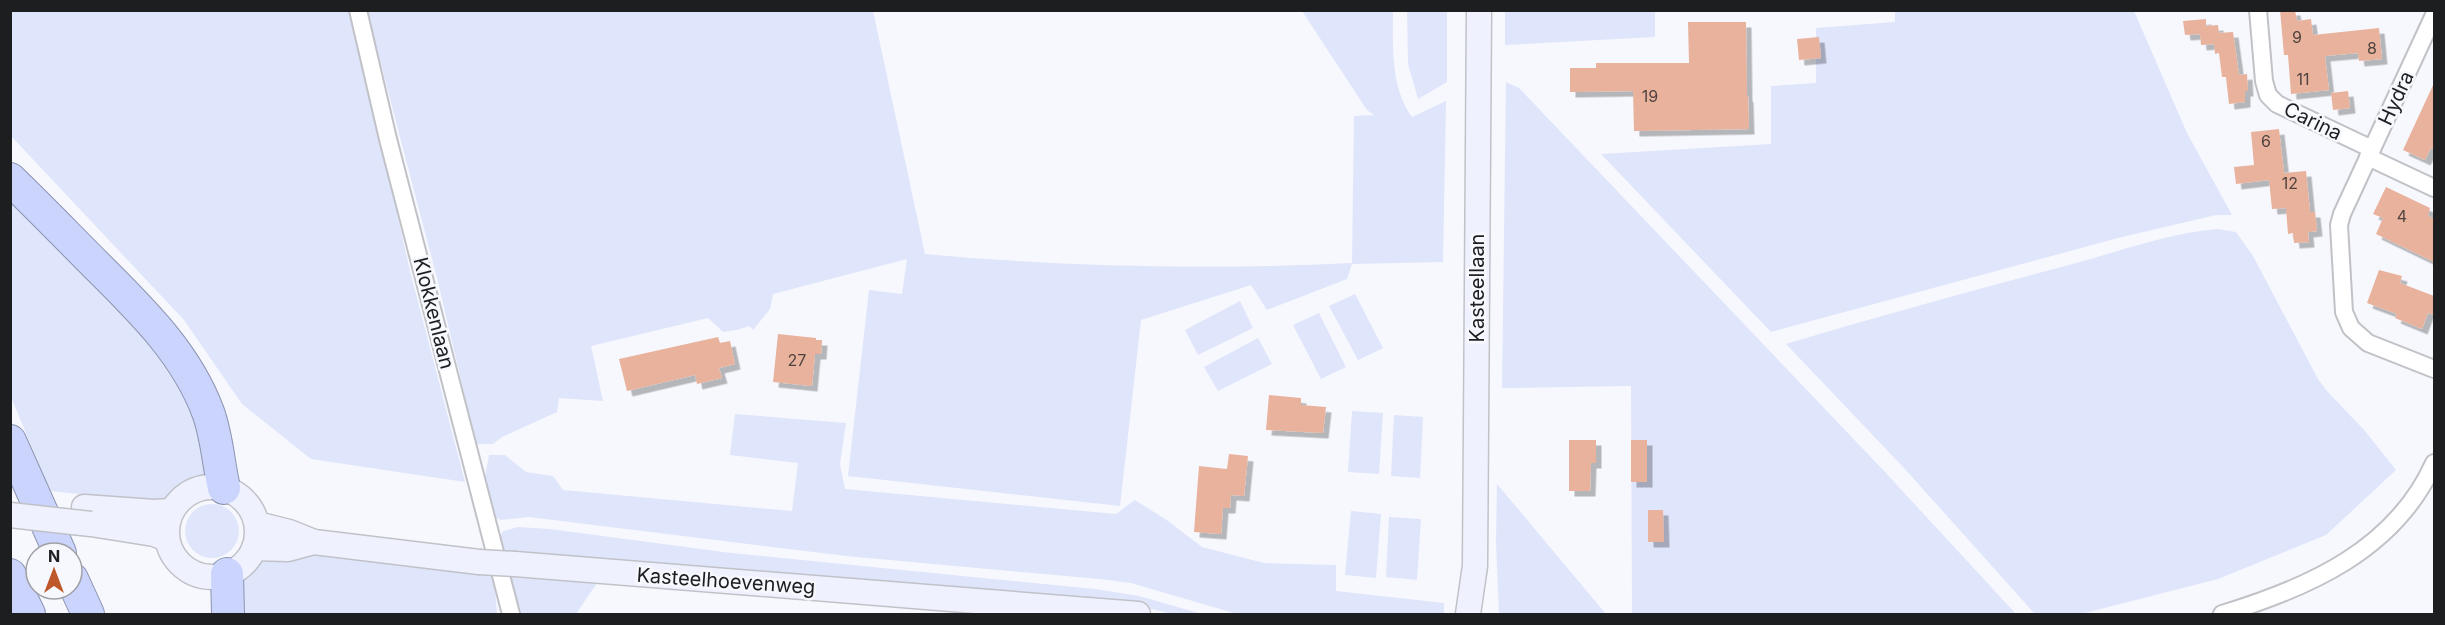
<svg xmlns="http://www.w3.org/2000/svg" width="2445" height="625" viewBox="0 0 2445 625" font-family="Inter,sans-serif">
  <style>
    .green { fill: #dfe5fb }
    .building { fill: #e8b29d; filter: url(#shadow) }
    .lines { fill: none; stroke-linecap: round; stroke-linejoin: round }
    .street-casing { stroke: #c1c2c7; stroke-width: 20 }
    .secondary-casing { stroke: #c1c2c7; stroke-width: 27 }
    .highway-casing { stroke: #8d94af; stroke-width: 34 }
    .street { stroke: #fff; stroke-width: 16 }
    .secondary { stroke: #eff2fe; stroke-width: 24 }
    .highway { stroke: #cad4fc; stroke-width: 32 }
    .secondary-bridge-casing { stroke: #c1c2c7; stroke-width: 27; stroke-linecap: butt }
    .secondary-bridge { stroke: #eff2fe; stroke-width: 24 }
    .labels { text-anchor: middle; dominant-baseline: central; stroke-width: 5; stroke-linejoin: round; paint-order: stroke }
    .number-label { font-size: 16px; fill: #50433f }
    .street-label { font-size: 20px; fill: #1d1e20; stroke: #f7f8fe }
  </style>
  <defs>
    <filter id="shadow"><feDropShadow dx="5.5" dy="5.5" stdDeviation="0" flood-color="#0004"/></filter>
  </defs>
  <rect width="100%" height="100%" fill="#f7f8fe"/>
  <g class="green">
    <path d="M10,11H351L410,271L465,482L311,459L242,404L184,320L11,136Z"/>
    <path d="M367,11H873L925,254C1067,267 1209,270 1352,263L1354,116L1374,115L1367,110L1302,11H1393C1393,45 1390,87 1412,117L1446,101L1443,262L1352,264L1347,279L1267,310L1251,285L1141,320L1120,506L848,476L869,290L902,294L907,259L773,294L770,309L753,330L749,326L737,330L723,332L708,318L591,346L603,401L559,398L557,412L502,437L493,444H476L438,282Z"/>
    <path d="M1407,11H1447V82L1418,99L1408,64Z"/>
    <path d="M1505,11H1655V37L1505,45Z"/>
    <path d="M1895,11H2134L2187,133L2232,215H2216L2118,238L1771,332L1601,154L1771,144V86L1816,83V28L1895,22Z"/>
    <path d="M1506,82L1519,88L1884,471L2016,614H1632L1631,386L1502,388Z"/>
    <path d="M10,186L192,387L207,478L186,484L165,500L154,502L50,491L11,397Z"/>
    <path d="M2218,229L2236,232L2253,256L2318,379L2327,391L2365,431L2396,470L2326,535L2218,579L2081,614H2035L1904,468L1786,344C1882,315 1979,289 2076,263C2121,251 2172,232 2218,229Z"/>
    <path d="M1355,294L1383,348L1358,360L1329,306Z"/>
    <path d="M1240,301L1253,328L1198,355L1185,330Z"/>
    <path d="M1319,313L1346,367L1321,379L1293,325Z"/>
    <path d="M1258,338L1272,364L1218,391L1204,367Z"/>
    <path d="M1352,411L1383,413L1379,474L1348,472Z"/>
    <path d="M735,414L846,423L840,464L845,489L1116,514L1135,500L1168,521L1202,547L1264,563L1336,565V591L1444,603V614H1237L1131,583L1099,579L846,556L529,517L501,520L492,516L483,488L489,455H505L526,472L553,476L563,490L792,511L798,463L730,455Z"/>
    <path d="M1394,415L1423,417L1420,478L1391,476Z"/>
    <path d="M1497,484L1606,614H1499L1496,542Z"/>
    <circle cx="212" cy="531" r="27"/>
    <path d="M1351,511L1381,514L1376,578L1345,575Z"/>
    <path d="M1389,517L1421,519L1417,580L1386,577Z"/>
    <path d="M518,527L550,529L731,553L1095,589L1139,596L1202,614H1172L1132,604L1097,598L500,552L498,540L503,531Z"/>
    <path d="M337,553L494,574L497,614H233L238,578L263,555Z"/>
    <path d="M506,577L597,583L576,614H519Z"/>
  </g>
  <g class="building">
    <path d="M2280,10H2295L2297,21L2311,19L2313,35L2379,28L2382,59L2359,61L2358,53L2325,56L2329,90L2291,94L2288,55H2284Z"/>
    <path d="M2206,19V26L2218,25L2219,33L2233,32L2239,75L2247,74L2248,91H2245V102L2229,104L2226,77H2222L2219,53L2215,54L2214,44L2201,45L2200,34L2185,35L2183,21Z"/>
    <path d="M1688,22H1746L1747,97L1748,96L1749,129L1634,131L1633,91L1570,92V68H1596V63H1689Z"/>
    <path d="M1819,37L1821,58L1799,60L1797,39Z"/>
    <path d="M2434,83V149L2431,148L2425,160L2403,150Z"/>
    <path d="M2348,91L2350,108L2333,110L2331,93Z"/>
    <path d="M2279,129L2284,173L2306,171L2310,212H2315L2317,231L2308,232L2309,242L2294,243L2293,233L2288,234L2286,208L2272,209L2269,180L2236,184L2234,167L2254,165L2251,132Z"/>
    <path d="M2386,187L2430,208L2428,216L2434,219V262L2376,234L2383,218L2373,214Z"/>
    <path d="M2379,270L2402,276L2400,283L2434,296V315L2428,313L2422,329L2395,318L2397,314L2367,303Z"/>
    <path d="M778,334L816,338V340H822L821,354H815L812,386L773,382Z"/>
    <path d="M718,337L720,343L730,341L735,364L719,368L722,378L697,384L695,375L627,391L619,359Z"/>
    <path d="M1269,395L1301,398V405L1326,407L1323,433L1266,430Z"/>
    <path d="M1569,440H1596V463H1591L1590,491H1569Z"/>
    <rect x="1631" y="440" width="16" height="42"/>
    <path d="M1229,454L1248,456L1244,496L1231,495L1230,508H1223L1221,534L1194,532L1199,466L1227,469Z"/>
    <path d="M1648,510H1663L1664,542H1648Z"/>
  </g>
  <g class="lines">
    <defs>
      <g id="street">
        <path d="M358,10L388,139L511,614"/>
        <path d="M2258,10L2264,81L2268,95L2277,104L2372,149"/>
        <path d="M2434,15L2342,214L2339,225L2344,312L2351,328L2368,343L2434,369"/>
        <path d="M2368,157L2434,188"/>
        <path d="M2222,614C2308,588 2395,550 2434,463"/>
      </g>
      <g id="secondary">
        <circle cx="212" cy="532" r="45"/>
        <path d="M84,507L154,512L171,511"/>
        <path d="M91,524L154,534L167,539"/>
        <path d="M257,524L289,532L314,542L479,562"/>
        <path d="M254,548L288,549L314,542"/>
        <path d="M515,564L1138,614"/>
        <path d="M1468,614L1475,566L1479,10"/>
      </g>
      <g id="highway">
        <path d="M10,179C40,208 69,238 98,267C141,310 186,353 208,412C217,436 218,462 224,488"/>
        <path d="M10,441L60,553"/>
        <path d="M227,574L228,614"/>
        <path d="M10,575L29,614"/>
        <path d="M72,579L88,614"/>
      </g>
    </defs>
    <use href="#street" class="street-casing"/>
    <use href="#secondary" class="secondary-casing"/>
    <use href="#highway" class="highway-casing"/>
    <use href="#street" class="street"/>
    <use href="#secondary" class="secondary"/>
    <use href="#highway" class="highway"/>
    <defs>
      <g id="secondary-bridge">
        <path d="M10,515L91,524"/>
        <path d="M479,562L515,564"/>
      </g>
    </defs>
    <use href="#secondary-bridge" class="secondary-bridge-casing"/>
    <use href="#secondary-bridge" class="secondary-bridge"/>
  </g>
  <g class="labels">
    <g class="number-label">
      <text x="2297" y="37">9</text>
      <text x="2372" y="48">8</text>
      <text x="2303" y="79">11</text>
      <text x="1650" y="96">19</text>
      <text x="2266" y="141">6</text>
      <text x="2290" y="183">12</text>
      <text x="2402" y="216">4</text>
      <text x="797" y="360">27</text>
    </g>
    <g class="street-label">
      <text transform="translate(2396 98) rotate(-65)">Hydra</text>
      <text transform="translate(2313 121) rotate(26)">Carina</text>
      <text transform="translate(1477 288) rotate(-90)">Kasteellaan</text>
      <text transform="translate(434 313) rotate(76)">Klokkenlaan</text>
      <text transform="translate(726 581) rotate(4)">Kasteelhoevenweg</text>
    </g>
  </g>
  <rect width="2445" height="625" fill="none" stroke="#1d1e20" stroke-width="24"/>
  <g transform="translate(54 571)"><circle r="28" fill="#f7f8fe" stroke="#a0a1a5" stroke-width="1.5"/>
  <path d="M0-4.5L10 22L0 15L-10 22Z" fill="#be582a"/>
  <text y="-9" font-size="16" font-weight="bold" text-anchor="middle" fill="#1d1e20">N</text>
  </g>
</svg>
